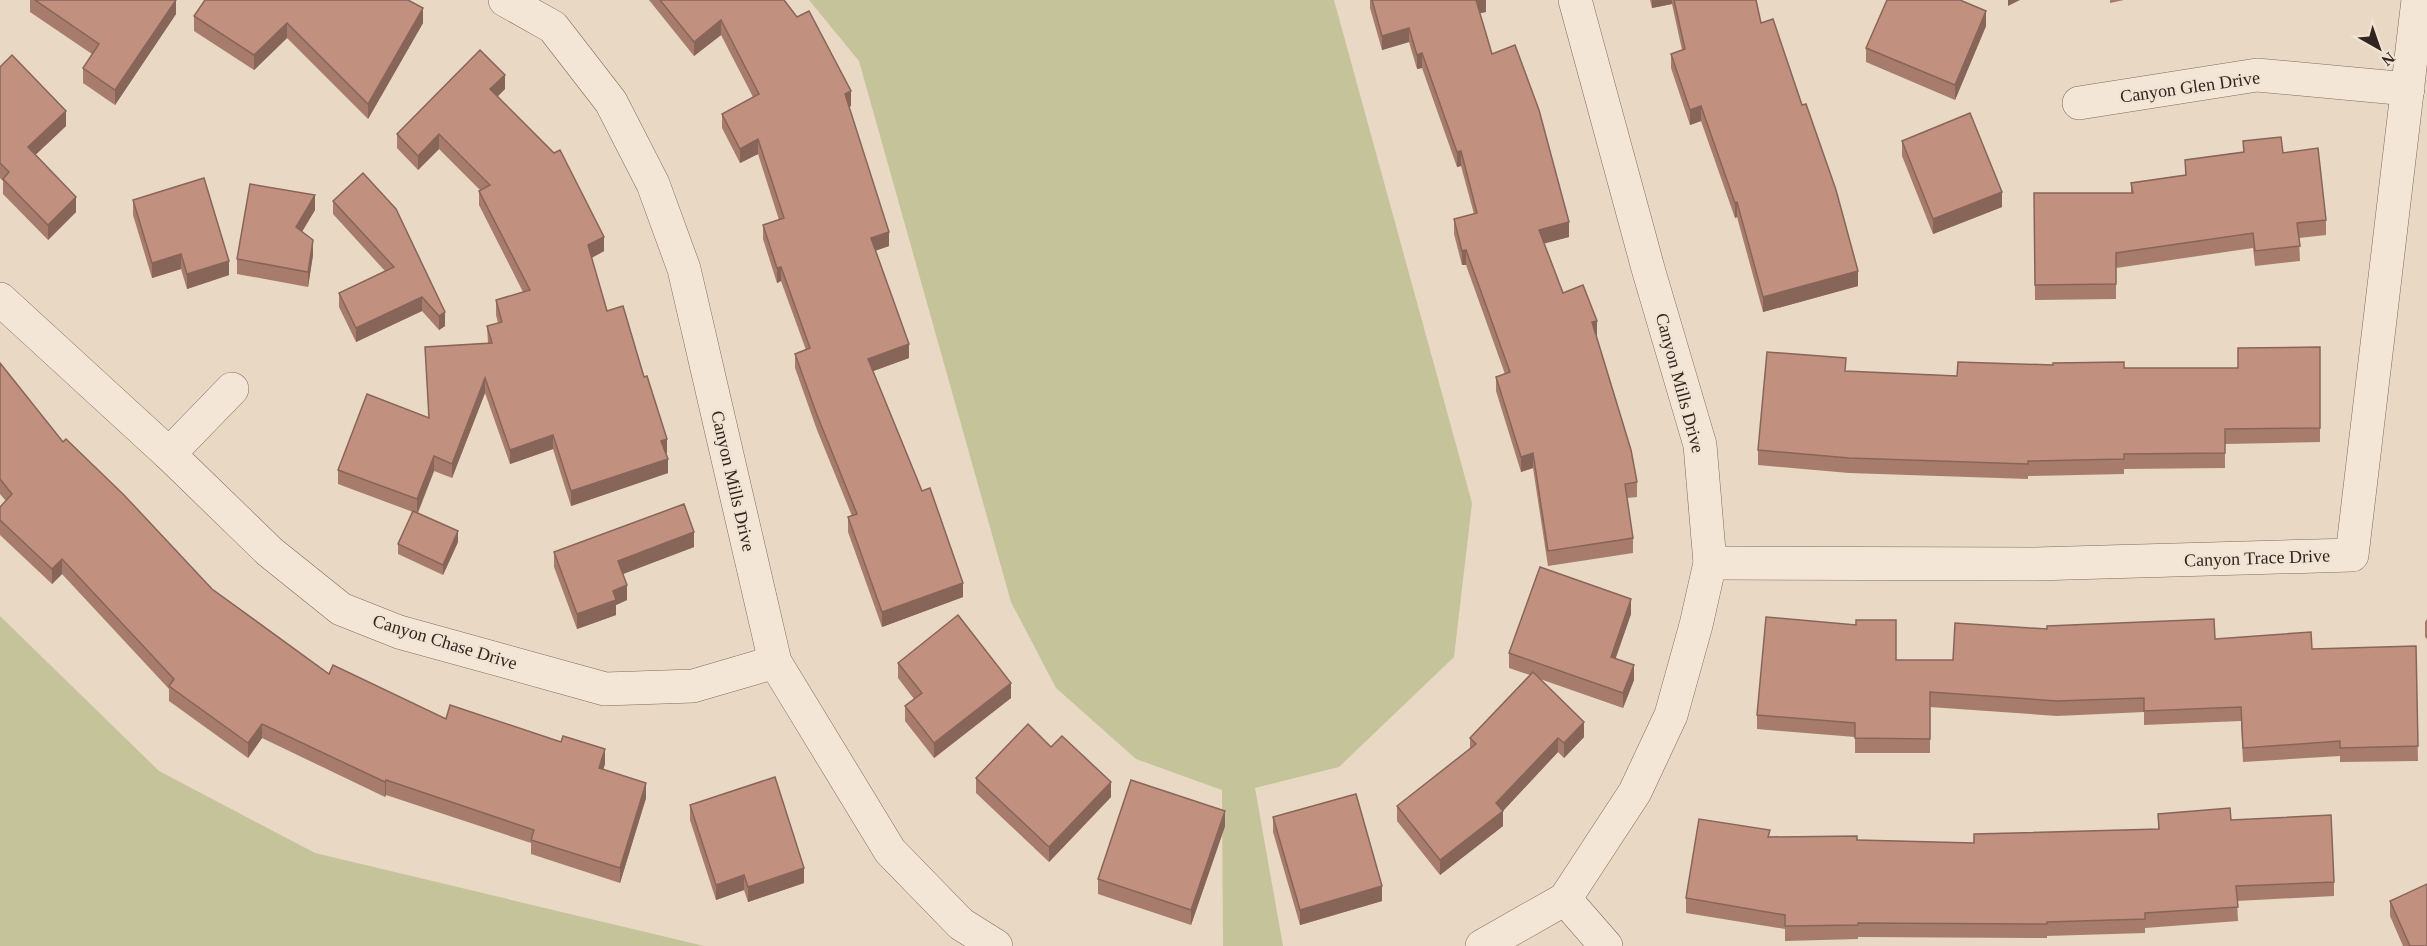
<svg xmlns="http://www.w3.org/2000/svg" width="2427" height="946" viewBox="0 0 2427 946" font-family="'Times New Roman',serif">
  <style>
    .grass { fill: #c5c39a }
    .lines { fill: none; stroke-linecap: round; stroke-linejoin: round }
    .minor-casing { stroke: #816a5d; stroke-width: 34 }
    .minor { stroke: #f4e6d6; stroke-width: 33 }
    .wall { fill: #a77c6d }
    .shaded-wall { fill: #886559 }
    .building { fill: #c2907f; stroke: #886559; stroke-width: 1.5 }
    .labels { text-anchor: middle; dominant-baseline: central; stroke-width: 4.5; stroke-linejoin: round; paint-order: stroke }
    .street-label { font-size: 18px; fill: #32251f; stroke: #f1e3d3 }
  </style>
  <rect width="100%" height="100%" fill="#e8d8c4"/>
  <g class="grass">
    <path d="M809,0H1334L1472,503L1454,657L1339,767L1255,788L1283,946H1223L1222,790L1136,759L1056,688L1011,602L859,61Z"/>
    <path d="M0,616L159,771L315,853L704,946H0Z"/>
  </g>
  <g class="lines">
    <defs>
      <g id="minor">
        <path d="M505,0L553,27L611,102L653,184L684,269L775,662L890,851L961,924L996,946"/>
        <path d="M2079,103L2257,75L2408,89"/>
        <path d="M0,299L169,454L270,552L341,609L399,632L605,689L693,686L775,662"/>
        <path d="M169,454L232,389"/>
        <path d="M1710,563L2035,564L2352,555L2418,0"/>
        <path d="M1565,899L1606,946"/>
        <path d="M1482,946L1565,899L1635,792L1671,715L1696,625L1710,563L1700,445L1649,272L1575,0"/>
      </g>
    </defs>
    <use href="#minor" class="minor-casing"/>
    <use href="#minor" class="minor"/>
  </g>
  <g class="wall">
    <path d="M30,0H176V14L115,105L83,83V68L92,54L30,12Z"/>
    <path d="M649,0H784L851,106L849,107L889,246L875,251L909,358L873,371L963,597L882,627L848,532V517L852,516L817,430L795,368V354L806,350L781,281L777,283L763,239V225L779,220L758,154L740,163L722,128V114L753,97L721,35L694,56Z"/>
    <path d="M1370,0H1486V12L1480,13L1492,54L1569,237L1544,243L1563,293L1597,335H1596L1637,482V497L1627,498L1633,538V553L1548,566L1533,468L1521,472L1496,391V377L1505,374L1466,265H1462L1454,234V219L1474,214L1461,166L1457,167L1422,68L1417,69L1409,42L1382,50L1370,8Z"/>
    <path d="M1650,0H1756L1761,23L1858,286L1763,312L1737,217L1735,218L1701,121L1690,125L1671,68V54L1682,50L1672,4L1652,8Z"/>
    <path d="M2110,0H2124L2110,3Z"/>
    <path d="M194,16L423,23L368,119L287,38L254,70L194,31Z"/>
    <path d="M1986,26L1955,100L1866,62V48Z"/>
    <path d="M0,67L66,126L35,155L76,212L48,240L3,194V181L0,178Z"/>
    <path d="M505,89L497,97L604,251L591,258L607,311L667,453L666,454L668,473L571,506L553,449L510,464L485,393L452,478L434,471L418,513L458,542L443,575L398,554V544L413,512L338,484V470L429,417L425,347L488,343L487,326L498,323L496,315V300L523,292L479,205V191L480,190L439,149L418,170L397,148V134Z"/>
    <path d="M1902,141L2002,207L1933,234L1902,156Z"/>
    <path d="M2243,141L2283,153L2326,220V235L2299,238L2300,261L2255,266L2253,248L2116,268V299L2035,300L2034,193H2131V183L2185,175V160L2243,152Z"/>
    <path d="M363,173L445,326L439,330L422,311L356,342L339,307V293L385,271L333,214V201Z"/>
    <path d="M133,200L229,275L187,289L181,269L152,278L133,215Z"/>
    <path d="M315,210L302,231L313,255L308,287L237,274V259Z"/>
    <path d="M2320,347V442L2225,444V468L2124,469V474L2028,476V479L1849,473L1758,465V450L1846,371L1957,376L2124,368H2238Z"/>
    <path d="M0,363L63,442L212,589L329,674L446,719L605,764L603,769L646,798L620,883L531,854V843L386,795L385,797L262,738L248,758L169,701V689L62,574L52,584L0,535V507L6,501L0,494Z"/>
    <path d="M694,547L622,574L627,600L616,605V615L577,629L554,567V552Z"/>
    <path d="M1631,614L1615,659L1634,680L1623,708L1540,679L1584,737L1564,758L1558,752L1503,811V826L1440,875L1397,821V806L1470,749V738L1530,675L1509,668V653Z"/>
    <path d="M2427,619V639L2425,637V622Z"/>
    <path d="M2047,629L2215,639L2312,649L2416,646L2418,761L2340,762V756L2243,762L2241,721L2144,725V712L2057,716L1930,707V753H1855V737L1757,729V715L1896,660H1953Z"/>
    <path d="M898,663L1011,698L934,758L905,721V706L914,699L898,678Z"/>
    <path d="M1051,747L1111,797L1049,862L976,793V778Z"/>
    <path d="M690,805L804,883L748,902L744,890L716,900L690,820Z"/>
    <path d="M2158,814L2231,820L2334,882V896L2237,901L2238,921L2145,928V933L2047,936V938L1858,937V939L1785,941V929L1686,913V898L1770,837L1974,843L2158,829Z"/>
    <path d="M1273,817L1382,901L1300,925L1273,832Z"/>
    <path d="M1225,826L1191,925L1098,894V879Z"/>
    <path d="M2390,901L2427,946H2403L2390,916Z"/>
  </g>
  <g class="shaded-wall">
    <path d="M176,0V14L115,105V90Z"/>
    <path d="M1476,0H1486V12L1476,14Z"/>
    <path d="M1652,0H1672V4L1652,8Z"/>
    <path d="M2008,0H2020L2008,6Z"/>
    <path d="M423,8V23L368,119V104Z"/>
    <path d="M1986,11V26L1955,100V85Z"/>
    <path d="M721,20V35L694,56V42Z"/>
    <path d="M287,23V38L254,70V55Z"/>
    <path d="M1409,28V42L1382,50V36Z"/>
    <path d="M1422,53V68L1417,69V55Z"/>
    <path d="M505,75V89L490,104V89Z"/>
    <path d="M851,91V106L845,109V94Z"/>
    <path d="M1701,106V121L1690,125V110Z"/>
    <path d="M66,111V126L28,162V147Z"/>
    <path d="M439,134V149L418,170V156Z"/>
    <path d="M758,139V154L740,163V149Z"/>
    <path d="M1461,151V166L1457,167V152Z"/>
    <path d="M2002,192V207L1933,234V219Z"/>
    <path d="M315,195V210L296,242V227Z"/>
    <path d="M76,197V212L48,240V225Z"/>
    <path d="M1737,202V217L1735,218V203Z"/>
    <path d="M1569,222V237L1539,245V230Z"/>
    <path d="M889,232V246L871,252V238Z"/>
    <path d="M604,237V251L588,260V245Z"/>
    <path d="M313,240V255L308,287V272Z"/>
    <path d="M1466,250V265H1462V251Z"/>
    <path d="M181,254V269L152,278V263Z"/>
    <path d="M229,261V275L187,289V274Z"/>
    <path d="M781,267V281L777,283V268Z"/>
    <path d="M1858,271V286L1763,312V297Z"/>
    <path d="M422,297V311L356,342V328Z"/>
    <path d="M445,312V326L439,330V316Z"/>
    <path d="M1597,321V335L1592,337V322Z"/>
    <path d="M909,344V358L868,373V359Z"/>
    <path d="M485,378V393L452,478V464Z"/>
    <path d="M553,435V449L510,464V450Z"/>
    <path d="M667,439V453L661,456V441Z"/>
    <path d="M1533,453V468L1521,472V457Z"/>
    <path d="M434,456V471L417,514V499Z"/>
    <path d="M668,459V473L571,506V491Z"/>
    <path d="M458,531V542L443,575V565Z"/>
    <path d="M694,532V547L618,576V561Z"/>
    <path d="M62,559V574L52,584V569Z"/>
    <path d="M963,583V597L882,627V612Z"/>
    <path d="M627,585V600L616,605V615L577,629V614L613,591Z"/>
    <path d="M1631,599V614L1611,672V657Z"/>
    <path d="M1634,665V680L1623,708V693Z"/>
    <path d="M1011,683V698L934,758V743Z"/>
    <path d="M1584,722V737L1564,758V743Z"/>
    <path d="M262,724V738L248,758V743Z"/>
    <path d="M1558,738V752L1502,812L1503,811V826L1440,875V860Z"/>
    <path d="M605,749V764L599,783V768Z"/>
    <path d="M386,780V795L385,797V782Z"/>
    <path d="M1111,782V797L1049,862V847Z"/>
    <path d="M646,783V798L620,883V868Z"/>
    <path d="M1225,811V826L1191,925V910Z"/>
    <path d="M804,868V883L748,902V887Z"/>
    <path d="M744,875V890L716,900V885Z"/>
    <path d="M1382,886V901L1300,925V910Z"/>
  </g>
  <g class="building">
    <path d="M35,0H176L115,90L83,68L99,44Z"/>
    <path d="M205,0H408L423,8L368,104L287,23L254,55L194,16Z"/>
    <path d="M660,0H784L797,17L809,11L851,91L845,94L889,232L871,238L909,344L868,359L922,491L930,488L963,583L882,612L848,517L857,514L817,415L795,354L810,348L781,267L777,268L763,225L784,218L758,139L740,149L722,114L759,94L721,20L694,42Z"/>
    <path d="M1372,0H1476L1492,54L1515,45L1539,110L1569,222L1539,230L1563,293L1583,285L1597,321L1592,322L1631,450L1637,482L1625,484L1633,538L1548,551L1533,453L1521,457L1496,377L1510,372L1466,250L1462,251L1454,219L1477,213L1461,151L1457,152L1422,53L1417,55L1409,28L1382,36Z"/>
    <path d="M1674,0H1756L1761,23L1773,19L1802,105L1806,104L1836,190L1858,271L1763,297L1737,202L1735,203L1701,106L1690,110L1671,54L1685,49Z"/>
    <path d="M1887,0H1960L1986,11L1955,85L1866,48Z"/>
    <path d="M480,50L505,75L490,89L554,153L560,150L604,237L588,245L607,311L623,306L644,377L647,376L667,439L661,441L668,459L571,491L553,435L510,450L485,378L452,464L434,456L417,499L338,470L367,394L429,418L425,347L492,343L487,326L502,322L496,300L530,290L479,191L490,185L439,134L418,156L397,134Z"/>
    <path d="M12,55L66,111L28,147L76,197L48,225L3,179L9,172L0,163V67Z"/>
    <path d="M1970,113L2002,192L1933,219L1902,141Z"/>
    <path d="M2281,137L2283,153L2318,148L2326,220L2297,223L2300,246L2255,251L2253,233L2116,253V284L2035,285L2034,193H2133L2131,183L2186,175L2185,160L2244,152L2243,141Z"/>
    <path d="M363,173L396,209L445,312L439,316L422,297L356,328L339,293L394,267L333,201Z"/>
    <path d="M204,178L229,261L187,274L181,254L152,263L133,200Z"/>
    <path d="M250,184L315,195L296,227L313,240L308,272L237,259Z"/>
    <path d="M2320,347V428L2225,429V453L2124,454V459L2028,461V464L1849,458L1758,450L1767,352L1846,358L1845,371L1957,376L1958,362L2053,365V363L2124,362V368H2238V348Z"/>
    <path d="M0,363L63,442L66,439L124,495L212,589L329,674L333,665L446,719L450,705L561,742L563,736L605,749L599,768L646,783L620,868L531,840L534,830L386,780L385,782L262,724L248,743L169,686L174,679L62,559L52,569L0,520V507L12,494L0,479Z"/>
    <path d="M684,504L694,532L618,561L627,585L613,591L616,600L577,614L554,552Z"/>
    <path d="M413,511L458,531L443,565L398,544Z"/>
    <path d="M1540,567L1631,599L1611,657L1634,665L1623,693L1509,653Z"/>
    <path d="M958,615L1011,683L934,743L905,706L922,693L898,663Z"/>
    <path d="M1766,617L1856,625V620H1896V660H1953L1955,623L2047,629V626L2214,619L2215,639L2311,632L2312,649L2416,646L2418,746L2340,748V741L2243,748L2241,707L2144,711V698L2057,701L1930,692V739L1855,738V723L1757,715Z"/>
    <path d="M1533,672L1584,722L1564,743L1558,738L1496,803L1503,811L1440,860L1397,806L1476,744L1470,738Z"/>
    <path d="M1028,724L1051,747L1062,736L1111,782L1049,847L976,778Z"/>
    <path d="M775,777L804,868L748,887L744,875L716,885L690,805Z"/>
    <path d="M1131,780L1225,811L1191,910L1098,879Z"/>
    <path d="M1356,794L1382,886L1300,910L1273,817Z"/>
    <path d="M2230,808L2231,820L2331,815L2334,882L2236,886L2238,907L2145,913V919L2047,922V924L1858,923V925L1785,926V915L1686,898L1699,819L1770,830L1768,837L1857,836V840L1974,843V834L2159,829L2158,814Z"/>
    <path d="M2427,884V946H2410L2390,901Z"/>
  </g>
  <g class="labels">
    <g class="street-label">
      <text transform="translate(2190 87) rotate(-8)">Canyon Glen Drive</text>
      <text transform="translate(1680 383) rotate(75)">Canyon Mills Drive</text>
      <text transform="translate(733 481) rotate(77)">Canyon Mills Drive</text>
      <text transform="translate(2257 558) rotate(-2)">Canyon Trace Drive</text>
      <text transform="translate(445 642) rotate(17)">Canyon Chase Drive</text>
    </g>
  </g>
  <g transform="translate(2379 48) rotate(140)" stroke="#f1e3d3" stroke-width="4.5" paint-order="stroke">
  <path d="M0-4.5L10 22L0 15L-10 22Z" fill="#32251f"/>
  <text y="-9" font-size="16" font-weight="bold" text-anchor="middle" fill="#32251f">N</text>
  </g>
</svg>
